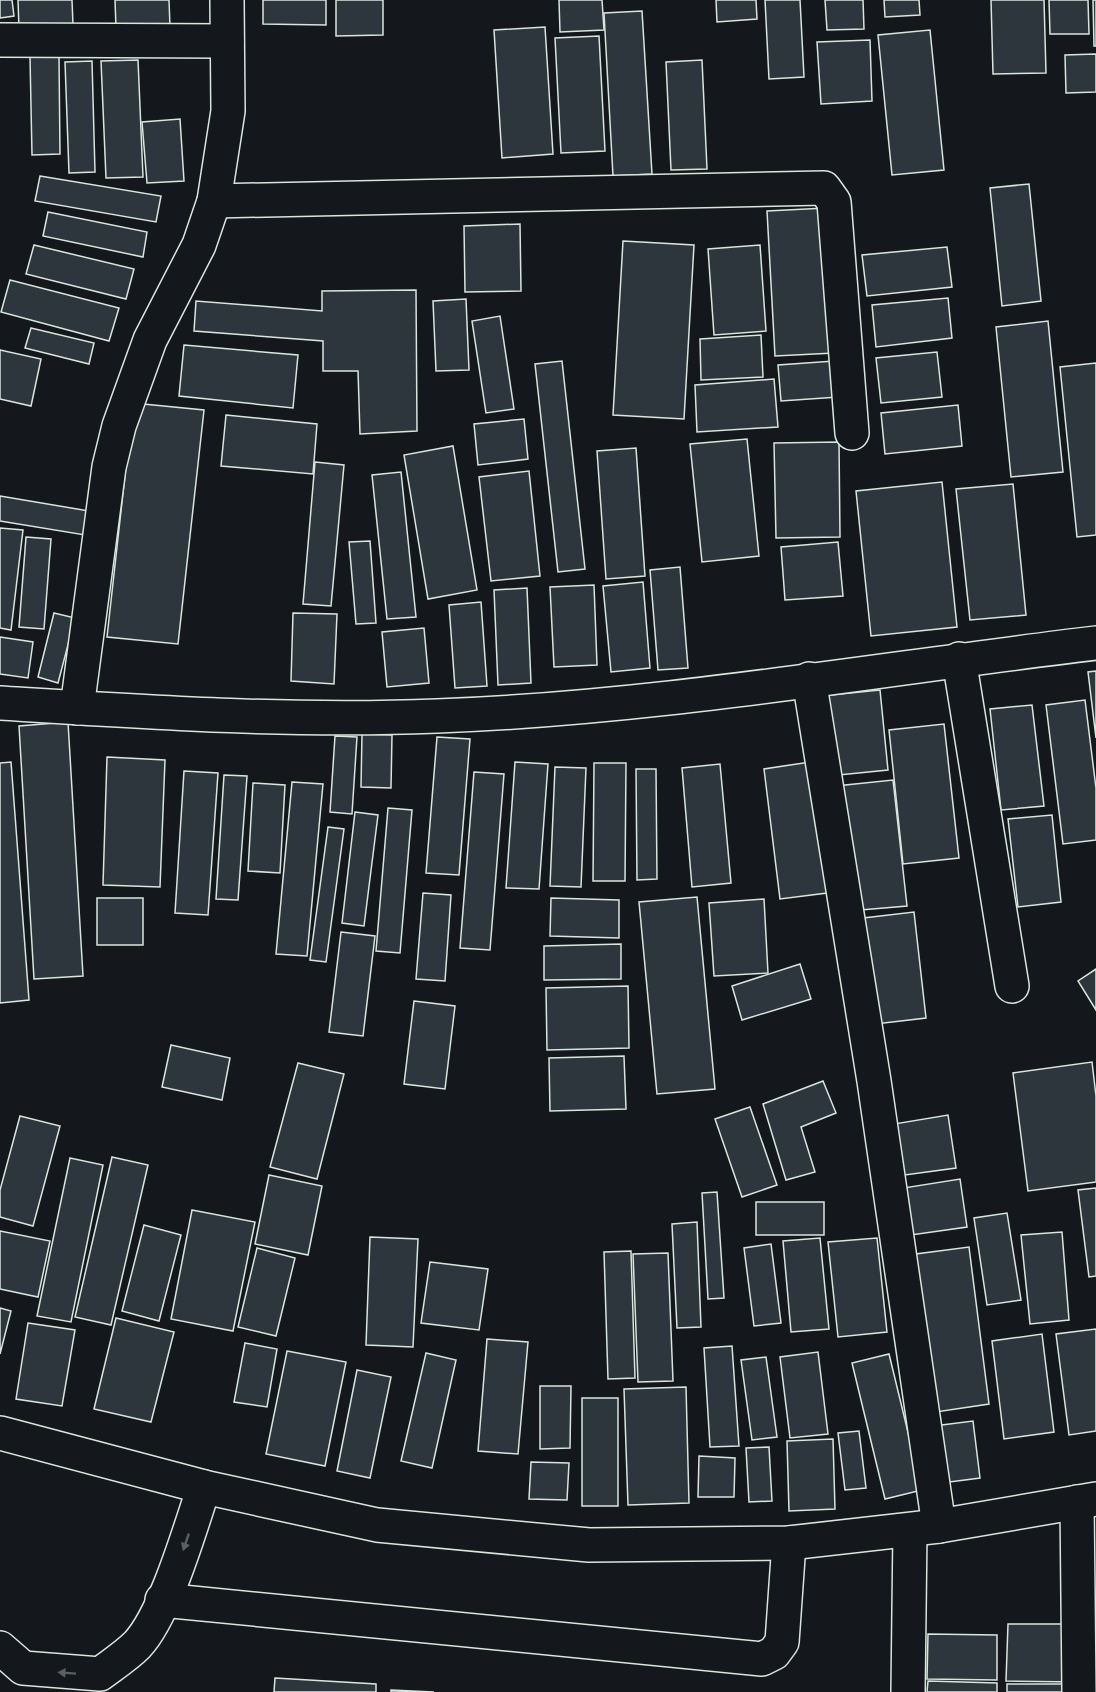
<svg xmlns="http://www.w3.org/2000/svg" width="1096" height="1692" viewBox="0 0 1096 1692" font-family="Roboto,sans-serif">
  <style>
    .building { fill: #2c363c; stroke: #d8e6dc; stroke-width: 1.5 }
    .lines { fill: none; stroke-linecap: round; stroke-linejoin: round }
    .minor-casing { stroke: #d8e6dc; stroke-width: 36 }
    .tertiary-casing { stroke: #d8e6dc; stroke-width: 36 }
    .minor { stroke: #14181c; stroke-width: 33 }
    .tertiary { stroke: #14181c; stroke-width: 33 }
    .oneway { fill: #59605f }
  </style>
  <rect width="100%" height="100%" fill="#14181c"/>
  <g class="building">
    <path d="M0,0H12L14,16L0,18Z"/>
    <path d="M18,0H72L73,25L19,29Z"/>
    <path d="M115,0H169L170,27L116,28Z"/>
    <path d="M263,0H326V25L263,24Z"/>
    <path d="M336,0H383V35L336,36Z"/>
    <path d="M559,0H602L604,30L560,32Z"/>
    <path d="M716,0H756L757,19L717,22Z"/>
    <path d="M765,0H800L804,77L769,79Z"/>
    <path d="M825,0H863L864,29L827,30Z"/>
    <path d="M884,0H919L920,15L885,17Z"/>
    <path d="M991,0H1044L1046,73L993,74Z"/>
    <path d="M1049,0H1088L1089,34H1050Z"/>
    <path d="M1093,0H1096V46H1094Z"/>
    <path d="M642,11L652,174L613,176L604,13Z"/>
    <path d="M545,27L553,154L502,158L494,30Z"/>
    <path d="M930,30L944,170L892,175L878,35Z"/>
    <path d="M599,36L605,151L561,153L555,38Z"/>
    <path d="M870,40L872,101L821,104L817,42Z"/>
    <path d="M1096,54V92L1066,93L1065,55Z"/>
    <path d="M30,57H59L60,154L32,155Z"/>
    <path d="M138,60L143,177L106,178L101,61Z"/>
    <path d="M702,60L707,169L671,170L666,62Z"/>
    <path d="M92,61L95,172L69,173L65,62Z"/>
    <path d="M180,119L184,181L147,183L142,122Z"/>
    <path d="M40,176L161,196L156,222L35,201Z"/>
    <path d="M1029,184L1041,301L1002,306L990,188Z"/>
    <path d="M826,208L834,353L775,356L767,211Z"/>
    <path d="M48,212L147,232L143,257L43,236Z"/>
    <path d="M520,224L521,291L465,292L464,226Z"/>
    <path d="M623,241L694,245L684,419L613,415Z"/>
    <path d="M34,245L134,269L126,299L26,274Z"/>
    <path d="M760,245L766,331L714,335L708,249Z"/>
    <path d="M947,247L952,287L867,296L862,255Z"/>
    <path d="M10,280L119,308L109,341L1,312Z"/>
    <path d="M416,290L417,431L360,434L358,371H323V341L194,331L196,301L322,311V291Z"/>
    <path d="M948,298L952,338L876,347L872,305Z"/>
    <path d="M466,299L469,370L436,371L433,301Z"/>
    <path d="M500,316L514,409L486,413L472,321Z"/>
    <path d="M1048,321L1063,472L1011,477L996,327Z"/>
    <path d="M31,328L94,343L89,364L25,348Z"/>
    <path d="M761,335L763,377L701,380L700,339Z"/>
    <path d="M184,345L298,355L293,408L179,396Z"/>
    <path d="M0,350L41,359L31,406L0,399Z"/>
    <path d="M937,352L942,397L881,403L876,358Z"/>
    <path d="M562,361L585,569L558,572L535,364Z"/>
    <path d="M834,361L838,397L781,401L778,365Z"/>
    <path d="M1096,363V535L1077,537L1060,367Z"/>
    <path d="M774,379L778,427L697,432L695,385Z"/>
    <path d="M133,403L204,410L178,644L107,637Z"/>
    <path d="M958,405L962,446L885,454L881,413Z"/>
    <path d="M226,415L317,424L313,474L221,466Z"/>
    <path d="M524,419L528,459L478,465L474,424Z"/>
    <path d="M747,439L759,556L702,562L690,444Z"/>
    <path d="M839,442L840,537L776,538L774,443Z"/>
    <path d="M453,446L477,590L428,599L404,455Z"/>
    <path d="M636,448L645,576L606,579L597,451Z"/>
    <path d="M315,462L344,465L331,606L303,604Z"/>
    <path d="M529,471L540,576L491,581L479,477Z"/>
    <path d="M401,472L416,617L387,619L372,475Z"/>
    <path d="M942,482L957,627L871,636L856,491Z"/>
    <path d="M1013,484L1026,615L970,620L956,489Z"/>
    <path d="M0,496L89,511L85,535L0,521Z"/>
    <path d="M0,528L23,530L11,630L0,628Z"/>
    <path d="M26,537L51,539L44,629L19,627Z"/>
    <path d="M370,541L376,623L356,624L349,542Z"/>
    <path d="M838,542L843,596L785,600L781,547Z"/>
    <path d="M680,567L688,668L658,670L650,570Z"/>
    <path d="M643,582L650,668L611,672L603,586Z"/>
    <path d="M594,585L597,665L554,667L550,587Z"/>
    <path d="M527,588L531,683L498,685L494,590Z"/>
    <path d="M481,602L487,686L455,688L449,605Z"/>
    <path d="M54,613L75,618L58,683L38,677Z"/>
    <path d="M293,613L337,614L334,684L291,681Z"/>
    <path d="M424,628L429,683L387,687L382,632Z"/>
    <path d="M0,637L33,642L28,678L0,674Z"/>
    <path d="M1096,671V738L1088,672Z"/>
    <path d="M880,690L888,770L829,776L821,696Z"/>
    <path d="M1085,700L1096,788V840L1063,844L1046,705Z"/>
    <path d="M1032,705L1044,806L1001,810L990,709Z"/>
    <path d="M68,722L83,976L34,979L19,726Z"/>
    <path d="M944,724L959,858L903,864L889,730Z"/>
    <path d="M362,734L392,735L391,788L361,787Z"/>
    <path d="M335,736L357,737L352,814L330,812Z"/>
    <path d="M437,737L470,739L459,875L426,873Z"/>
    <path d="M107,757L165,760L160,887L103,885Z"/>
    <path d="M11,762L29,1000L0,1003V763Z"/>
    <path d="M515,762L548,764L539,889L506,888Z"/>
    <path d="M810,762L827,893L780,899L764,769Z"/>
    <path d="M594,763H626L625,881H593Z"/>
    <path d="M720,764L731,883L692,887L682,768Z"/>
    <path d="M555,767L586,768L581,887L550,886Z"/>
    <path d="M636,769H656L657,879L637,880Z"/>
    <path d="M184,771L218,773L208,915L175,913Z"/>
    <path d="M474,772L504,774L490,950L460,948Z"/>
    <path d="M224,775L247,776L238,900L216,899Z"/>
    <path d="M893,780L907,906L849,911L836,786Z"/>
    <path d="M292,782L323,784L307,956L276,954Z"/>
    <path d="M253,783L285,785L280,873L248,871Z"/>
    <path d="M388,808L412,810L400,953L376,951Z"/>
    <path d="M355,812L378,815L364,926L342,923Z"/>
    <path d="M1052,815L1061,902L1018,907L1008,819Z"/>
    <path d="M328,827L344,829L326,962L310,960Z"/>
    <path d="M423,893L451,895L445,981L416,979Z"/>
    <path d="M697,897L715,1089L657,1094L639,902Z"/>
    <rect x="97" y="898" width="46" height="47"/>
    <path d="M551,898L619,900V938L550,936Z"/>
    <path d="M764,899L768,973L714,976L709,903Z"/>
    <path d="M914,912L926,1018L867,1025L855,919Z"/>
    <path d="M341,932L375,936L363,1036L329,1032Z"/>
    <path d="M621,944V979L544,980V946Z"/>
    <path d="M800,964L811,999L742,1020L732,986Z"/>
    <path d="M1096,969V1010L1078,981Z"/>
    <path d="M628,986L629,1048L547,1050L546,988Z"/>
    <path d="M414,1001L455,1006L445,1089L404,1084Z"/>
    <path d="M171,1045L230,1058L222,1100L162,1087Z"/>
    <path d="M624,1056L626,1109L550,1111L549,1058Z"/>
    <path d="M1092,1062L1096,1096V1182L1028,1191L1013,1073Z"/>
    <path d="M298,1063L344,1074L317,1179L270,1167Z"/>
    <path d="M823,1081L836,1113L801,1127L815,1172L786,1180L763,1104Z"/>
    <path d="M750,1107L777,1185L742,1197L715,1119Z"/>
    <path d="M948,1115L956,1168L890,1177L882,1126Z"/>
    <path d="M20,1116L60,1126L33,1226L0,1217V1190Z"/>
    <path d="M112,1157L148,1165L111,1325L75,1317Z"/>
    <path d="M70,1158L103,1165L71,1322L37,1316Z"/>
    <path d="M269,1175L322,1186L308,1255L255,1244Z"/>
    <path d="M960,1179L967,1227L904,1236L897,1189Z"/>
    <path d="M1096,1188V1276L1089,1277L1078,1190Z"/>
    <path d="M717,1192L724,1298L708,1299L702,1193Z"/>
    <rect x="756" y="1202" width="68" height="33"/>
    <path d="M192,1210L255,1222L233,1331L171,1319Z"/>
    <path d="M1007,1213L1021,1300L987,1305L974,1218Z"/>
    <path d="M697,1222L701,1327L677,1328L672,1224Z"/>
    <path d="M144,1225L181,1235L159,1321L122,1311Z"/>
    <path d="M0,1231L50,1241L38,1297L0,1289Z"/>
    <path d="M1062,1232L1069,1320L1030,1324L1021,1235Z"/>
    <path d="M370,1237L418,1239L413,1347L366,1345Z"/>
    <path d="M820,1238L829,1329L791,1332L783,1241Z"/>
    <path d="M877,1238L887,1332L838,1337L828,1242Z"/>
    <path d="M771,1244L781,1323L754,1326L744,1248Z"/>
    <path d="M969,1247L989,1404L936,1412L916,1254Z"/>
    <path d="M257,1248L295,1258L276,1336L238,1327Z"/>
    <path d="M631,1251L635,1378L608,1379L604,1252Z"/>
    <path d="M668,1253L673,1381L638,1382L633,1254Z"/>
    <path d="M430,1262L488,1269L479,1330L421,1323Z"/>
    <path d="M0,1308L11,1311L0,1354Z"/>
    <path d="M116,1318L174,1332L151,1422L94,1409Z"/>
    <path d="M28,1323L75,1330L62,1406L16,1399Z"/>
    <path d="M1096,1329V1431L1069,1435L1056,1334Z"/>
    <path d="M1042,1334L1054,1432L1004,1439L992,1341Z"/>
    <path d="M487,1339L528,1342L518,1454L478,1451Z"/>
    <path d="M245,1343L277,1349L267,1407L234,1402Z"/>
    <path d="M732,1346L739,1446L710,1447L704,1348Z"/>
    <path d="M287,1351L346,1362L325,1466L266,1454Z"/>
    <path d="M818,1352L828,1434L790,1438L780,1357Z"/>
    <path d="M426,1353L456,1360L432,1468L401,1461Z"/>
    <path d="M889,1354L922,1490L885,1499L852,1363Z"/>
    <path d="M766,1357L777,1437L752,1440L741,1360Z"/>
    <path d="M357,1370L391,1377L370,1478L337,1471Z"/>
    <path d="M540,1386H571L570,1448L540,1449Z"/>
    <path d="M686,1387L689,1503L628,1505L624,1389Z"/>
    <rect x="582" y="1398" width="36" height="108"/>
    <path d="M973,1421L980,1478L934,1484L926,1427Z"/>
    <path d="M859,1431L866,1488L845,1490L838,1433Z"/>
    <path d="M833,1439L835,1509L789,1511L787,1441Z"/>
    <path d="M769,1447L772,1501L749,1502L746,1448Z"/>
    <path d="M699,1456L735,1458L734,1497H698Z"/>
    <path d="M531,1462L569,1463L567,1500L529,1499Z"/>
    <path d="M1008,1624H1077V1682L1006,1681Z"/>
    <path d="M928,1634L997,1635V1680L927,1679Z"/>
    <path d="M275,1678L376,1684V1692H274Z"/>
    <path d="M928,1681L997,1683V1692H927Z"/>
    <rect x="1007" y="1684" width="70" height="8"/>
    <path d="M391,1690L434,1692H391Z"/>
  </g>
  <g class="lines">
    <defs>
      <g id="minor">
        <path d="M0,40L227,41"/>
        <path d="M214,201L824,188L834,202L852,433"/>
        <path d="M959,659L1012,986"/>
        <path d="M809,679L874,1081L939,1526"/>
        <path d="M77,708L109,467L119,426L150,340L199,245L214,201L228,111L227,0"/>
        <path d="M1077,1502L1079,1692"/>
        <path d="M162,1600L762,1659L774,1653L782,1642L789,1543"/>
        <path d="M0,1648L23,1668L100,1674C112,1665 126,1656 137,1645C166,1614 190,1528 204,1487"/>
        <path d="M908,1692L910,1530"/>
      </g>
      <g id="tertiary">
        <path d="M0,703C145,712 291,722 437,716C657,708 877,669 1096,643"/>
        <path d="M0,1433L204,1487L377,1525L589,1545L789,1543L939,1526L1096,1499"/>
      </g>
    </defs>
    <use href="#minor" class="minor-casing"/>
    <use href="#tertiary" class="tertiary-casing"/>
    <use href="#minor" class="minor"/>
    <use href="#tertiary" class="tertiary"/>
  </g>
  <defs><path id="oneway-solid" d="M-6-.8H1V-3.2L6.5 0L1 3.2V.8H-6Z" transform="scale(1.5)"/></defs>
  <g class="oneway">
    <use href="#oneway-solid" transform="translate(186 1542) rotate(109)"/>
    <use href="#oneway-solid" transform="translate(67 1673) rotate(-176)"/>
  </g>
</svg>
